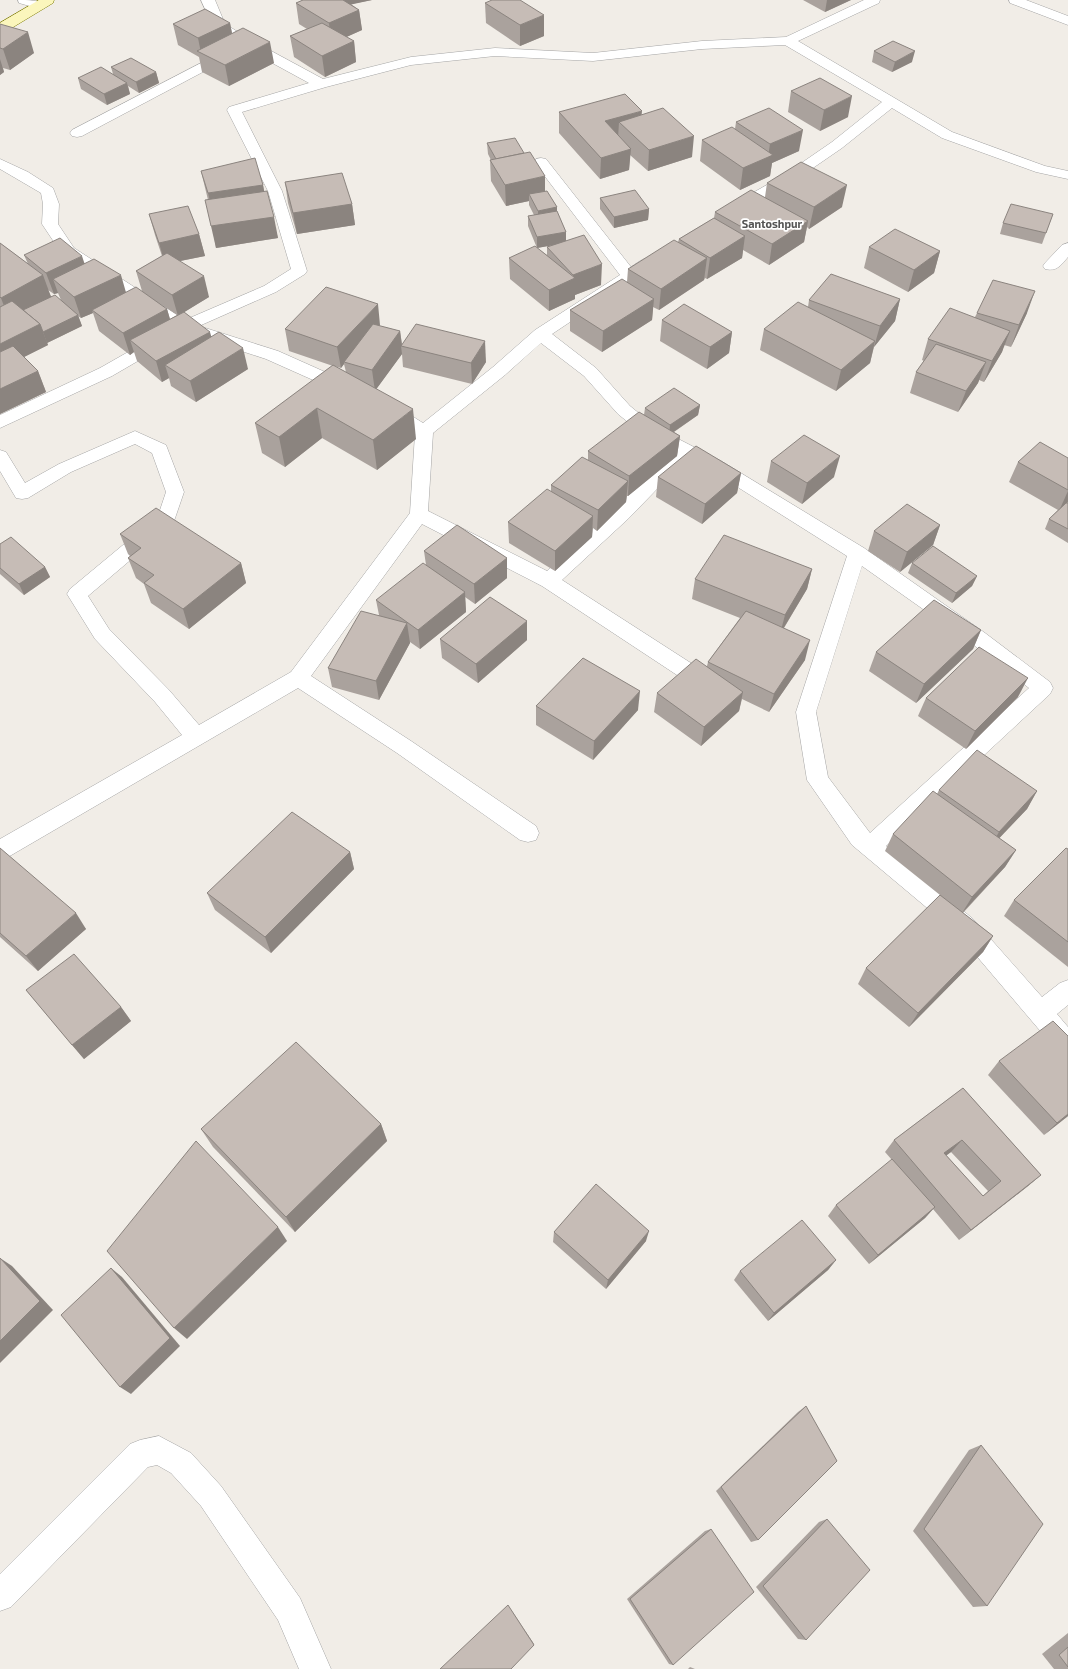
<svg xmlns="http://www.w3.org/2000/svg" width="1068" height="1669" viewBox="0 0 1068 1669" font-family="'Exo 2',sans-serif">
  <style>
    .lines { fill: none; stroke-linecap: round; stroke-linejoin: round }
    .minor-casing { stroke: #a5a5a5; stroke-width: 1 }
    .secondary-casing { stroke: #7d7b02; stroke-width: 1 }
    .minor { fill: #fff; fill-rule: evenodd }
    .secondary { fill: #fbf6bc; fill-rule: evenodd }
    .wall { fill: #aaa29d; fill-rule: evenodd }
    .shaded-wall { fill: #8b847f }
    .building { fill: #c6bcb6; stroke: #8b847f; fill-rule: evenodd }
    .labels { text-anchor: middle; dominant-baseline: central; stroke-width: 3.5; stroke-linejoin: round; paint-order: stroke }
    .far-neighbourhood-label { font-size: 11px; font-weight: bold; fill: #545454; stroke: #fff }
  </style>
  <rect width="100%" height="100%" fill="#f1ede7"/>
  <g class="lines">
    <defs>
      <g id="minor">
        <path d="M18,0C26,0 41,0 46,5L45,8L40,9L19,3Z"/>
        <path d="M201,0H215L225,24L251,40L323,79L411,57L495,48L593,53L702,41L786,37L864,0H880L879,3L798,41L952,132L1045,166L1068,171V179L1036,172L942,138L892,108L842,148L794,181L740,212L735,214L730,212L727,209L730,206L784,175L832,142L882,102L785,45L702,49L593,61L495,56L411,65L326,87L242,112L282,191L307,271L305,274L276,292L199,326L278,351L352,384L355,388L352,392L346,394L340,392L266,359L186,333L112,376L0,428V415L100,368L172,327L62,254L42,224L43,204L41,193L0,169V159L28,172L53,188L59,204L58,224L74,248L185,320L264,286L291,269L268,191L227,110L229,107L309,83L241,46L214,29Z"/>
        <path d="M1009,0H1026L1068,16V25L1010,3Z"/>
        <path d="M228,49L233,50L235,53L233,56L82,136L77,137L72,136L70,133L72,130Z"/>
        <path d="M541,158L546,159L631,267C639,262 646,255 657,258L659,261L657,264L552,334L596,368L630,406L657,428L721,461L864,548L985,633L1050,682L1053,688L1050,694L886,846L973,919L1042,997L1060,983L1068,980V1005L1057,1014L1068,1027V1056L1059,1053L957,933L852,845L807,780L796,712L847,556L709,469L687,458L629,518L562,580L697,667L700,673L697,679L690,681L683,679L542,586L422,524L311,676L411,741L536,826L539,833L536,840L528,842L520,840L397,753L298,688L8,857L0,859V839L182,735L155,702L95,639L67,594L70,589L158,516L166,492L152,453L135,444L71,472L28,498L22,499L16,498L0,471V450L6,452L25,483L59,464L135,431L166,445L184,492L173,524L88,596L109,629L169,690L199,725L291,672L410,513L415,434L382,415L379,411L382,407C396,403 411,416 423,423L493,367L535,330L620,275L534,162L536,159ZM541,343L584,376L618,414L645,436L673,451L615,508L547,571L428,511L433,433L505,375ZM862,566L971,643L1029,688L870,833L828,777L816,712Z"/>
        <path d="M1068,243V257C1061,265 1057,272 1045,269L1043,266L1045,263L1062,245Z"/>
        <path d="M159,1436L191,1453L221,1486L300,1598L331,1669H299L278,1620L201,1506L171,1473L157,1465L148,1467L11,1607L0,1611V1574L130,1444L140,1440Z"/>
      </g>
      <path id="secondary" d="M39,0H54L53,3L5,32L0,33V23Z"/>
    </defs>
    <use href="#minor" class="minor-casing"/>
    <use href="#secondary" class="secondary-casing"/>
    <use href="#minor" class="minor"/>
    <use href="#secondary" class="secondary"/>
  </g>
  <g class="wall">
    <path d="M303,0H372L351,4L359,10L362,30L346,37L354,41L356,62L325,77L294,57L290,36L307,29L299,24L296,3Z"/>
    <path d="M803,0H851L825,12Z"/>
    <path d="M485,3L544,36L520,46L486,23Z"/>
    <path d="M230,23L232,33L274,63L229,86L202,72L199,57L178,45L173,24Z"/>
    <path d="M0,24L34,53L10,70L3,68L4,72L0,75Z"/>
    <path d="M874,51L912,62L892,72L872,62Z"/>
    <path d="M111,67L156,72L159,83L139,93L128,86L130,94L107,105L81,89L78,78L113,74Z"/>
    <path d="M791,91L848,117L820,131L788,112Z"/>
    <path d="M559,112L641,115L692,157L648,171L630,155L629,170L600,179L559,133Z"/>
    <path d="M736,122L799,151L772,163L770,176L740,190L700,161L702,140L735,129Z"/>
    <path d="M487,143L545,191L557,207V212L566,232V241L601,285L575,295V299L549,311L510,279L509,258L537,248L528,226V216L534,215L529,205V201L506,206L491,181L490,160H491L488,154ZM552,245L547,247V255L537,248Z"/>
    <path d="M201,171L263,185L264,191L278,238L216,248L208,200Z"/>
    <path d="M285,182L352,204L355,225L297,234L288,203Z"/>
    <path d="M767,183L842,207L809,229L807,227L804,242L769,265L743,250L742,258L707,279L705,278L704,280L659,310L653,307L652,320L602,352L570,331V310L627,282L628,269L678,242L679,239L714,218L715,212L765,197Z"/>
    <path d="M600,198L649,209L648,220L614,228L600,209Z"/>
    <path d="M149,214L199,234L205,256L180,261L209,297L184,312L248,369L196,402L171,386L169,378L162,382L137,361L134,352L130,355L99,331L93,313L81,318L78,316L82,326L47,343L48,345L24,357L38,371L46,392L0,414V243L28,264L24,255L85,263L126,292L142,291L136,271L162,256L155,235ZM48,290L54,294L58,293L61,300L51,296ZM156,301L177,315L170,319L167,309Z"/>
    <path d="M1053,214L1042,244L1000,234L1003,223Z"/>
    <path d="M869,247L940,251L934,273L908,292L864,268Z"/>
    <path d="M900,299L895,321L874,347L870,363L836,391L760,350L764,329L808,307L809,300Z"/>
    <path d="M977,313H1027L1011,347L1004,345L1002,352L984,382L979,380L978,383L958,412L910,393L916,372L924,361L922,360L928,339L975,317Z"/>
    <path d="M662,320L732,332L729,353L707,369L660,341Z"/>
    <path d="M380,325V326L400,331L402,344L486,362L472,384L403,367L402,354L376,389L416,439L377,470L322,438L285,467L262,453L255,423L333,366L289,351L285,329ZM344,364L346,372L334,366L341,368Z"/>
    <path d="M700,405L698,415L674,432L680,436L677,456L628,496H627L626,502L597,531L593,528L592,537L555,571L509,543L508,522L551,492V485L588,460V451L644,415L645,408Z"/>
    <path d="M1068,458V502L1067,503H1068V543L1045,529L1049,519L1058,510L1009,482L1018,462Z"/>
    <path d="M771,461L834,477L802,504L767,482Z"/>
    <path d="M741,473L737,493L702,524L656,497L658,477Z"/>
    <path d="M940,525L933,545L900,572L868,551L874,531Z"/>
    <path d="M120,534L241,563L246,583L189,629L151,603L144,584L136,578L128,558L130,556L128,554Z"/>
    <path d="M0,544L45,567L50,577L24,595L0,574Z"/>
    <path d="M424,551L507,558V578L475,604L465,597L466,612L420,649L410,642V643L379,700L332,687L328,668L379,615L376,600L426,565Z"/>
    <path d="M912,563L977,576L972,586L952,603L908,573Z"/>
    <path d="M812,569L807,589L784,628L805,660L769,712L742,699L739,711L701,746L654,712L657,693L707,666L708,662L740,618L692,599L695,579Z"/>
    <path d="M527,621V640L478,683L442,658L440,639Z"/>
    <path d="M981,630L973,649L916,703L869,671L876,652Z"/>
    <path d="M1018,697L966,749L918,716L926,698Z"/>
    <path d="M536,706L638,710L593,760L536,725Z"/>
    <path d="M939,790L1037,791L1027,809L999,838L1016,850L1005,867L963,913L993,936L983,952L909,1027L858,984L866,968L940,895L885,851L893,834L937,794Z"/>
    <path d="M0,848L86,929L38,971L0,937Z"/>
    <path d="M1068,849V967L1004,916L1014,900Z"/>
    <path d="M350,852L354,869L271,953L215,910L207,893Z"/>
    <path d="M26,990L121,1007L131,1021L84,1059Z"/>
    <path d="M999,1061L1068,1116L1044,1135L988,1075Z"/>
    <path d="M963,1088L1041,1175L1028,1186L959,1240L933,1209L925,1218L869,1264L828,1216L836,1205L892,1160L885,1152L894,1140ZM951,1152L988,1191L983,1196L946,1155Z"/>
    <path d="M381,1124L387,1141L295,1232L213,1147L201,1129Z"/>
    <path d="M554,1232L646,1241L606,1289L553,1242Z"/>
    <path d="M836,1260L828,1270L768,1321L734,1280L740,1271Z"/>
    <path d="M806,1406L758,1540L751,1542L716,1491L798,1412Z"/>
    <path d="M981,1445L987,1606L973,1607L913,1531L969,1450Z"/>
    <path d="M827,1519L806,1640L798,1639L756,1587L819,1522Z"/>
    <path d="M711,1529L673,1665L669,1664L627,1599L705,1531Z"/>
    <path d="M1068,1633V1669H1054L1042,1654Z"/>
    <path d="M690,1667L695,1669H688Z"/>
  </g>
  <g class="shaded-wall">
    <path d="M334,0H372L335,8Z"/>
    <path d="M827,0H851L825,12Z"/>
    <path d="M359,10L362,30L331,44L329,23Z"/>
    <path d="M544,15V36L520,46V25Z"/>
    <path d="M230,23L234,44L201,53L198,38Z"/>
    <path d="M28,32L34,53L10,70L3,49Z"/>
    <path d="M354,41L356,62L325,77L322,56Z"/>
    <path d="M270,42L274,63L229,86L225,65Z"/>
    <path d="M915,51L912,62L892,72L895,62Z"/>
    <path d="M0,59L4,72L0,75Z"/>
    <path d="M156,72L159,83L139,93L136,82Z"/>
    <path d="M127,83L130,94L107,105L104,94Z"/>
    <path d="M852,96L848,117L820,131L824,110Z"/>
    <path d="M642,111L640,132L619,122L618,138L605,121Z"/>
    <path d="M803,130L799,151L772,163L770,176L740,190L743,168L768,157L770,144Z"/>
    <path d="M694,136L692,157L648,171L649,150Z"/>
    <path d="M631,149L629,170L600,179L601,158Z"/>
    <path d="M545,176V198L529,194V201L506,206L505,185Z"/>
    <path d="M263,185L267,207L213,214L208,193Z"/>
    <path d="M847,185L842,207L809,229L814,207Z"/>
    <path d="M352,204L355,225L297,234L293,213Z"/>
    <path d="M557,207V218L538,222V211Z"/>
    <path d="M649,209L648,220L614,228V217Z"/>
    <path d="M274,217L278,238L216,248L211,226Z"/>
    <path d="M808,221L804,242L769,265L772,244Z"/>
    <path d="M566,232V243L537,248V237Z"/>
    <path d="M199,234L205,256L165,264L159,243Z"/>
    <path d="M745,236L742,258L707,279L710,258Z"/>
    <path d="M940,251L934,273L908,292L914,270Z"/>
    <path d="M82,256L89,277L53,279L58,293L54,294L46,273Z"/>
    <path d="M707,258L704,280L659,310L661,289Z"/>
    <path d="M602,264L601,285L575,295V299L549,311V290L573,279V275Z"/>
    <path d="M43,275L51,297L9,319L1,298Z"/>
    <path d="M121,275L127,296L92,310L93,313L81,318L74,297Z"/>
    <path d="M204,276L209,297L178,316L172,295Z"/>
    <path d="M1035,291L1027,313L1011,347L1019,325Z"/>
    <path d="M654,299L652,320L602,352L603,331Z"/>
    <path d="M900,299L895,321L874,347L880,326Z"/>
    <path d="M378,304L380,325L346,362H344V364L341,368L337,347Z"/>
    <path d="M167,309L173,330L130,340L134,352L130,355L123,333Z"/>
    <path d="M78,315L82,326L47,343L43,332Z"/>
    <path d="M40,324L48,345L6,366L0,352V344Z"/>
    <path d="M400,331L402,346H401L402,354L375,391L372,370Z"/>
    <path d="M1010,331L1002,352L984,382L992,361Z"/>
    <path d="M210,332L216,353L165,365L169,378L162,382L156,361Z"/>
    <path d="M732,332L729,353L707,369L710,347Z"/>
    <path d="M485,341L486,362L472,384L471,363Z"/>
    <path d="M875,341L870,363L836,391L841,370Z"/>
    <path d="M243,348L248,369L196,402L190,381Z"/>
    <path d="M986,362L978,383L958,412L966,391Z"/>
    <path d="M38,371L46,392L0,414V389Z"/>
    <path d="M700,405L698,415L669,435L670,425Z"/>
    <path d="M317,408L322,438L285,467L279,437Z"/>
    <path d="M413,409L416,439L377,470L373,440Z"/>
    <path d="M680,436L677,456L628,496L629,476Z"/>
    <path d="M840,456L834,477L802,504L807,483Z"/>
    <path d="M741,473L737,493L702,524L705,504Z"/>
    <path d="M628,481L626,502L597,531L598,510Z"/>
    <path d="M1068,491V502L1059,511Z"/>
    <path d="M593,516L592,537L555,571V551Z"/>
    <path d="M940,525L933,545L900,572L907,552Z"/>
    <path d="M507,558V578L475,604L474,584Z"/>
    <path d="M241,563L246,583L189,629L183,609Z"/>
    <path d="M45,567L50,577L24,595L19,584Z"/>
    <path d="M812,569L807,589L780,634L785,615Z"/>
    <path d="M977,576L972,586L952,603L956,593Z"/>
    <path d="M465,592L466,612L420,649L418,630Z"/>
    <path d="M527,621V640L478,683L476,664Z"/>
    <path d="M407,623L410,643L379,700L376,681Z"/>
    <path d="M981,630L973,649L916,703L924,684Z"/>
    <path d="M810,640L805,660L769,712L774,694Z"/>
    <path d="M1028,678L1018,697L966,749L975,731Z"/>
    <path d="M640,691L638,710L593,760L594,741Z"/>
    <path d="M743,692L739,711L701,746L704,727Z"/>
    <path d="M1037,791L1027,809L989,849L999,832Z"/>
    <path d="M1016,850L1005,867L962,913L972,897Z"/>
    <path d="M350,852L354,869L271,953L265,937Z"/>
    <path d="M76,913L86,929L38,971L26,956Z"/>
    <path d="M993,936L983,952L909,1027L918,1013Z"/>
    <path d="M121,1007L131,1021L84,1059L72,1045Z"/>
    <path d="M1068,1114V1116L1044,1135L1057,1123Z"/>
    <path d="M381,1124L387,1141L295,1232L286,1217Z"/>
    <path d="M962,1140L951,1152L934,1165L944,1153Z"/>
    <path d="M1041,1175L1028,1186L959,1240L971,1230Z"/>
    <path d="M935,1207L925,1218L869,1264L878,1255Z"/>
    <path d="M278,1227L287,1241L187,1339L174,1328Z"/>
    <path d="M649,1231L646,1241L606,1289L608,1280Z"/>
    <path d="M0,1258L12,1266L53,1310L0,1363Z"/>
    <path d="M836,1260L828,1270L768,1321L774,1313Z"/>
    <path d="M111,1268L122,1277L180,1346L131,1394L120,1387Z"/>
    <path d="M508,1605L534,1644V1645Z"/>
  </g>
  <g class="building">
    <path d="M303,0H343L359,10L329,23L296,3Z"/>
    <path d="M492,0H520L544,15L520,25L485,3Z"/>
    <path d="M205,9L230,23L198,38L173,24Z"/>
    <path d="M322,23L354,41L322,56L290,36Z"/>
    <path d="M0,24L28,32L3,49L0,48Z"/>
    <path d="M243,28L270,42L225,65L197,51Z"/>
    <path d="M893,41L915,51L895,62L874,51Z"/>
    <path d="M131,58L156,72L136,82L111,67Z"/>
    <path d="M101,67L127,83L104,94L78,78Z"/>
    <path d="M820,78L852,96L824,110L791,91Z"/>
    <path d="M625,94L642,111L605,121L631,149L601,158L559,112Z"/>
    <path d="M663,108L694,136L649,150L619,122Z"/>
    <path d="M769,108L803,130L770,144L736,122Z"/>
    <path d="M732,127L773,155L743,168L702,140Z"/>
    <path d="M515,138L524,153L496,159L487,143Z"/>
    <path d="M530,152L545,176L505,185L490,160Z"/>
    <path d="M255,158L263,185L208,193L201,171Z"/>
    <path d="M801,162L847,185L814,207L767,183Z"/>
    <path d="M342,173L352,204L293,213L285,182Z"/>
    <path d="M635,190L649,209L614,217L600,198Z"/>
    <path d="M751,190L808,221L772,244L715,212Z"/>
    <path d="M267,191L274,217L211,226L205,200Z"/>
    <path d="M547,191L557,207L538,211L529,194Z"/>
    <path d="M1011,204L1053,214L1046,233L1003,223Z"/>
    <path d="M188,206L199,234L159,243L149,214Z"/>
    <path d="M557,211L566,232L537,237L528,216Z"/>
    <path d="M714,218L745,236L710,258L679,239Z"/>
    <path d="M895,229L940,251L914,270L869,247Z"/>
    <path d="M584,235L602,264L573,275L547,247Z"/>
    <path d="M60,238L82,256L46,273L24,255Z"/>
    <path d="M674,240L707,258L661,289L628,269Z"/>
    <path d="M0,243L43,275L1,298L0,297Z"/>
    <path d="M535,246L575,278L549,290L509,258Z"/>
    <path d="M167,253L204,276L172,295L136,271Z"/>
    <path d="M94,259L121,275L74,297L53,279Z"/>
    <path d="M831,274L900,299L880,326L809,300Z"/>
    <path d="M622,279L654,299L603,331L570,310Z"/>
    <path d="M993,280L1035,291L1019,325L977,313Z"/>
    <path d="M136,287L167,309L123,333L92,310Z"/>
    <path d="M326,287L378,304L337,347L285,329Z"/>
    <path d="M55,295L78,315L43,332L40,324L23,310Z"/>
    <path d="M12,301L40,324L0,344V307Z"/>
    <path d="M798,302L875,341L841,370L764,329Z"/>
    <path d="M684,304L732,332L710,347L662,320Z"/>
    <path d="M950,308L1010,331L992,361L928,339Z"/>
    <path d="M184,312L210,332L156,361L130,340Z"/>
    <path d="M373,324L400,331L372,370L344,362Z"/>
    <path d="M416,324L485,341L471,363L401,346Z"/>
    <path d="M219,332L243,348L190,381L165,365Z"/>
    <path d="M936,344L986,362L966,391L916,372Z"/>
    <path d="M13,346L38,371L0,389V352Z"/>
    <path d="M333,365L413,409L373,440L317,408L279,437L255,423Z"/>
    <path d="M674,388L700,405L670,425L645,408Z"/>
    <path d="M639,412L680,436L629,476L588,451Z"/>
    <path d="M804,435L840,456L807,483L771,461Z"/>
    <path d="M1040,442L1068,458V490L1018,462Z"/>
    <path d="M696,446L741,473L705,504L658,477Z"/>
    <path d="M582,457L628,481L598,510L551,485Z"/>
    <path d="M547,489L593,516L555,551L508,522Z"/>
    <path d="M1066,503H1068V529L1049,519Z"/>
    <path d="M907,504L940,525L907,552L874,531Z"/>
    <path d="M156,508L241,563L183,609L144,583L154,575L128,558L141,548L120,534Z"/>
    <path d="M457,525L507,558L474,584L424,551Z"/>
    <path d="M724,535L812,569L785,615L695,579Z"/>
    <path d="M11,537L45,567L19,584L0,568V544Z"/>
    <path d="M933,546L977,576L956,593L912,563Z"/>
    <path d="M423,563L465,592L418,630L376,600Z"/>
    <path d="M490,597L527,621L476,664L440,639Z"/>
    <path d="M934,600L981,630L924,684L876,652Z"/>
    <path d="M361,611L407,623L376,681L328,668Z"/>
    <path d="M746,611L810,640L774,694L708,662Z"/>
    <path d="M979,647L1028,678L975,731L926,698Z"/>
    <path d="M583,658L640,691L594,741L536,706Z"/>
    <path d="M696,659L743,692L704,727L657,693Z"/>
    <path d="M977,750L1037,791L999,832L939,790Z"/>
    <path d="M933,791L1016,850L972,897L893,834Z"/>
    <path d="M292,812L350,852L265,937L207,893Z"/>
    <path d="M0,848L76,913L26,956L0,933Z"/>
    <path d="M1066,848L1068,849V942L1014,900Z"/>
    <path d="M940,895L993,936L918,1013L866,968Z"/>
    <path d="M74,954L121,1007L72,1045L26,990Z"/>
    <path d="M1053,1021L1068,1036V1114L1057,1123L999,1061Z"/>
    <path d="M296,1042L381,1124L286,1217L201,1129Z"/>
    <path d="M963,1088L1041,1175L971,1230L894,1140ZM962,1140L1001,1181L983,1196L944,1153Z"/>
    <path d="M196,1141L278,1227L174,1328L107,1251Z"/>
    <path d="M892,1159L935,1207L878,1255L836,1205Z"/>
    <path d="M596,1184L649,1231L608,1280L554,1232Z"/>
    <path d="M802,1220L836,1260L774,1313L740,1271Z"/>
    <path d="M0,1258L40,1301L0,1341Z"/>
    <path d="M111,1268L170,1338L120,1387L61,1315Z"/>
    <path d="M806,1406L837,1461L758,1540L721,1487Z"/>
    <path d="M981,1445L1043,1524L987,1606L924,1529Z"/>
    <path d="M827,1519L870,1570L806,1640L763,1586Z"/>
    <path d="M711,1529L754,1592L673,1665L630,1599Z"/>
    <path d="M508,1605L534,1645L511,1669H440Z"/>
    <path d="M1068,1647V1667L1059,1655Z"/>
  </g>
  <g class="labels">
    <g class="far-neighbourhood-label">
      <text x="772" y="223">Santoshpur</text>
    </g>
  </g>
</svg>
